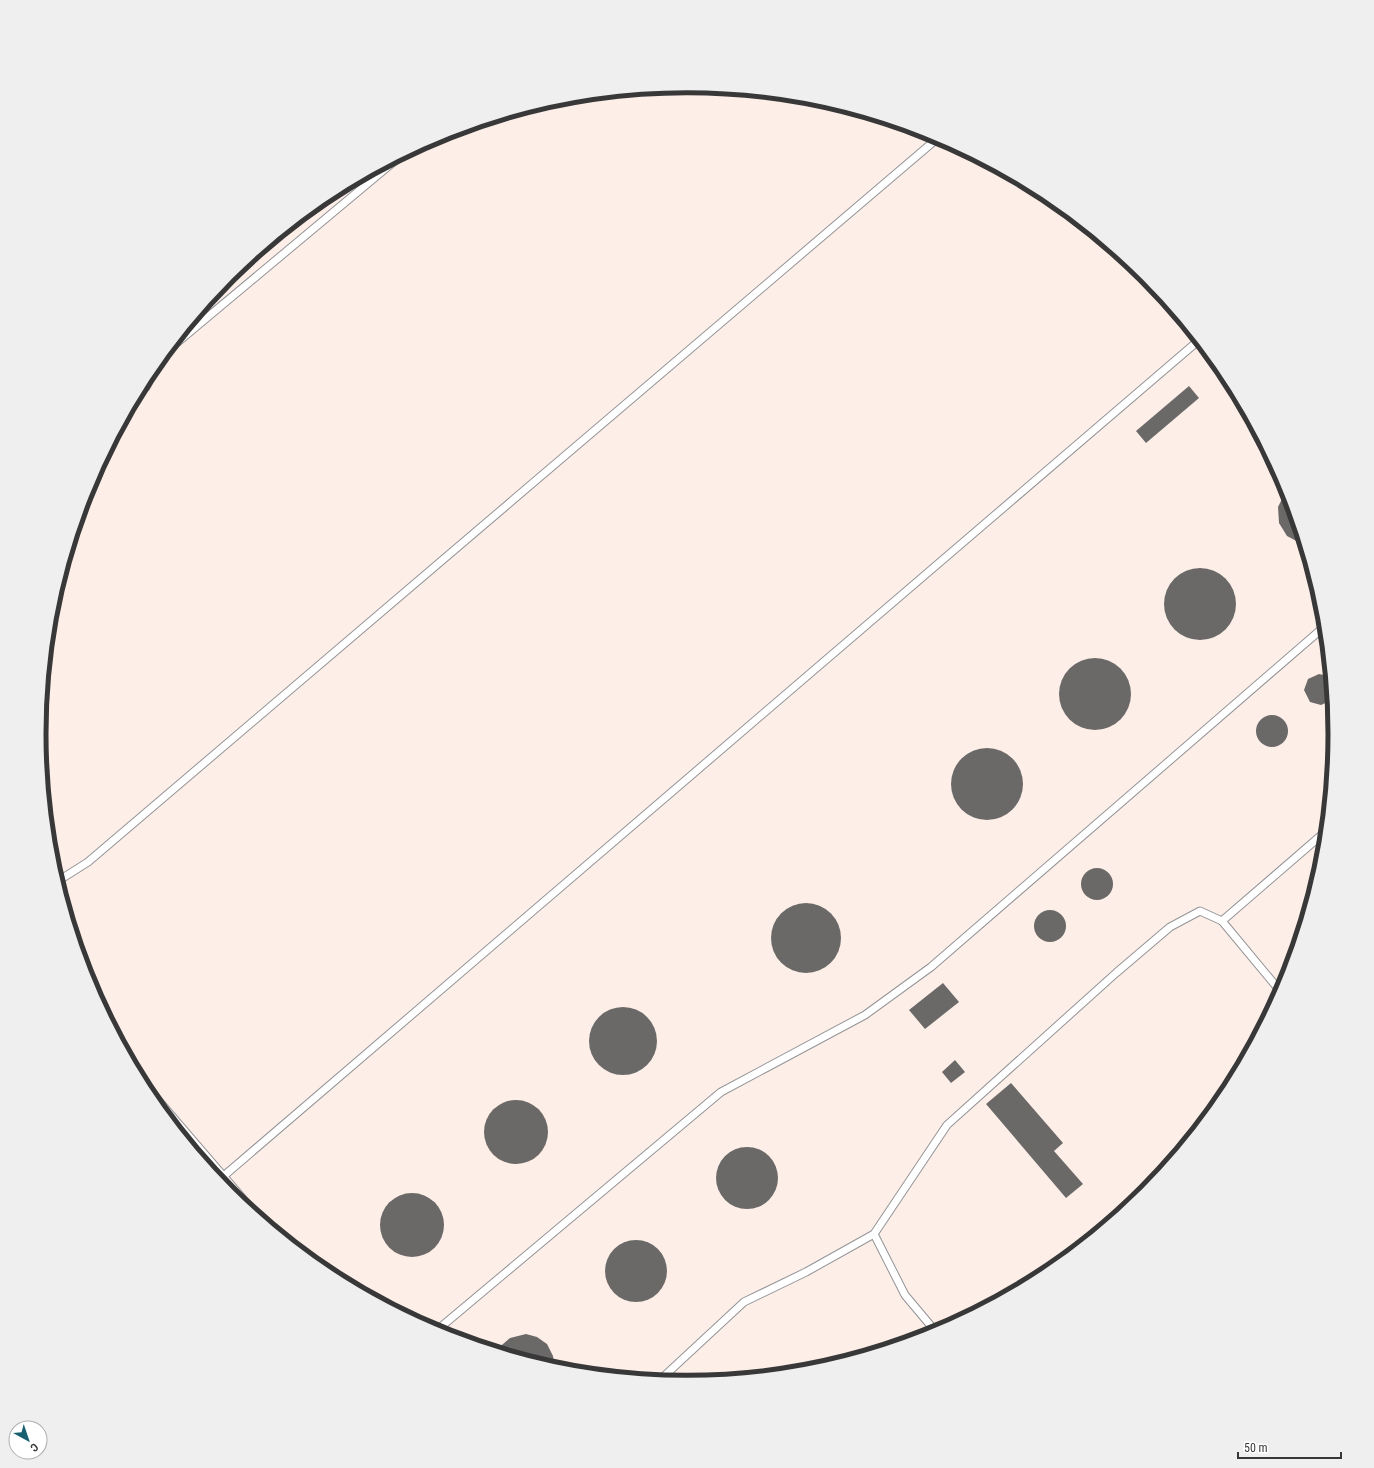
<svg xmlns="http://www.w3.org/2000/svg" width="1374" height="1468" viewBox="0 0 1374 1468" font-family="'Roboto Condensed',sans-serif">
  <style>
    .industrial { fill: #fdeee8 }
    .building { fill: #6b6968 }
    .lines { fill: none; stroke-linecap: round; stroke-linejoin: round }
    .lane-casing { stroke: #949497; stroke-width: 9 }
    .lane { stroke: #fff; stroke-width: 7 }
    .rim { fill: none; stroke: #383839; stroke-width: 5 }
  </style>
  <rect width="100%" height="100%" fill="#fafbfe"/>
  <circle class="industrial" cx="687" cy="734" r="646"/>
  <g class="building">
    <path d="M1189,386L1199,398L1146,443L1136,431Z"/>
    <path d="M1287,489V491L1304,545L1287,536L1279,523L1278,507Z"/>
    <circle cx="1200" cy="604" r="36"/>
    <circle cx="1095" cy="694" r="36"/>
    <path d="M1319,674L1329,676L1332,700L1321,705L1310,702L1304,690L1308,679Z"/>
    <circle cx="1272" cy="731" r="16"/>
    <circle cx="987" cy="784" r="36"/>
    <circle cx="1097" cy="884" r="16"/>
    <circle cx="806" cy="938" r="35"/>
    <circle cx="1050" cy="926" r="16"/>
    <path d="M943,983L959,1002L925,1029L909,1010Z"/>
    <circle cx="623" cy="1041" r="34"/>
    <path d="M955,1060L965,1072L951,1083L942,1072Z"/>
    <path d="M1011,1083L1063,1143L1054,1151L1083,1184L1066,1198L986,1104Z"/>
    <circle cx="516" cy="1132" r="32"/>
    <circle cx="747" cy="1178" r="31"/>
    <circle cx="412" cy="1225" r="32"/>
    <circle cx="636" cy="1271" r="31"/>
    <path d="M526,1334L537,1337L547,1344L553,1356L555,1368L496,1350L510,1338Z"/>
  </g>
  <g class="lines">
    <defs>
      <g id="lane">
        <path d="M167,351L403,154"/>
        <path d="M138,394L146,387L162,358"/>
        <path d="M58,881L88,862L939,137"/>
        <path d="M1222,921L1325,832"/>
        <path d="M140,1079L257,1215"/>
        <path d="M219,1180L1198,341"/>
        <path d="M874,1234L905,1295L936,1332"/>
        <path d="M436,1331L721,1092L865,1015L931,967L1324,627"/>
        <path d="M661,1379L744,1302L806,1272L874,1234L947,1125L1116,973L1170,927L1200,911L1222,921L1281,992"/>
      </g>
    </defs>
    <use href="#lane" class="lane-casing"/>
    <use href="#lane" class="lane"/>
  </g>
  <path d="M0 0H1374V1468H0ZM46 734a641 641 0 1 1 1282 0a641 641 0 1 1-1282 0Z" fill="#efefef" fill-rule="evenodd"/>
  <path class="rim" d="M46 734a641 641 0 1 1 1282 0a641 641 0 1 1-1282 0Z"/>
  <g transform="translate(28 1440) rotate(140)"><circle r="19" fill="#ffffff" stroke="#afafb0"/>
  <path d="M0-3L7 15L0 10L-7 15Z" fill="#17606f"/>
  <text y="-6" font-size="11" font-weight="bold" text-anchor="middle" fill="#383839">С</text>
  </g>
  <path d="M1238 1452v6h103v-6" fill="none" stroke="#383839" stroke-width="2"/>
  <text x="1244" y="1452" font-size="12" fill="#383839" stroke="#ffffff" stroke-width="3" paint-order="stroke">50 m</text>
</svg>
